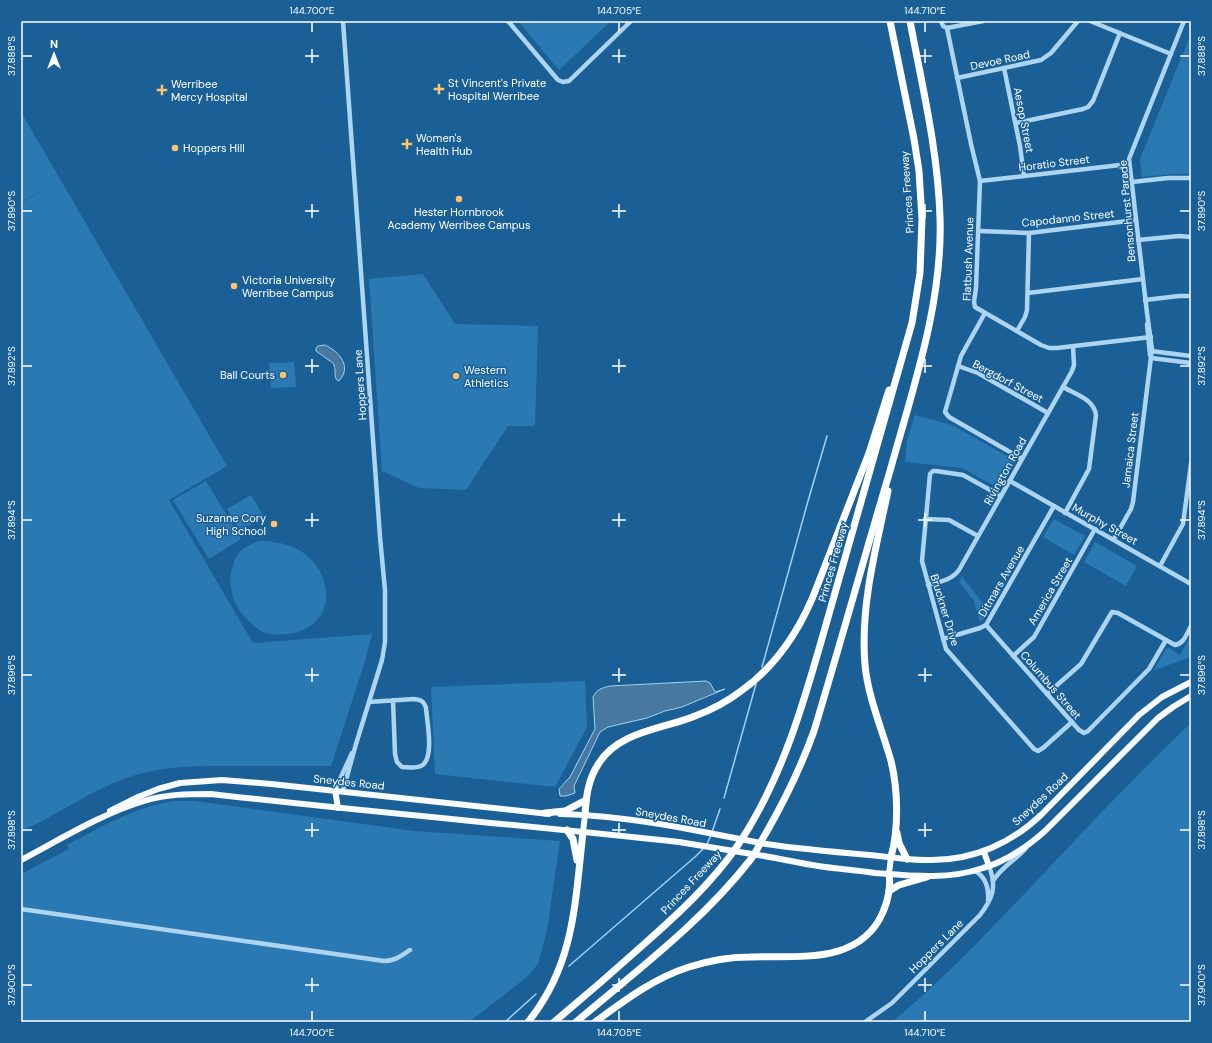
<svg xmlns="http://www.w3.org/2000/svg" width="1212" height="1043" viewBox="0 0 1212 1043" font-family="'DM Sans',sans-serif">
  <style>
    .green { fill: #2a79b3 }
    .water { fill: #47789f; stroke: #a0d1f2 }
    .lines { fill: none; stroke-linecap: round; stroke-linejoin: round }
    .stream { stroke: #a0d1f2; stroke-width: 1.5 }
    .minor { stroke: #add4f0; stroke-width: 4.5 }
    .major { stroke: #f7fbff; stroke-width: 6 }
    .highway { stroke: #fff; stroke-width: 7 }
    .major-bridge { stroke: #f7fbff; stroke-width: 6 }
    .ticks { fill: none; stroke: #fff; stroke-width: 1.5 }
    .poi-dot { fill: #ffc26d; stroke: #1a6097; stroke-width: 1.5 }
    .labels { text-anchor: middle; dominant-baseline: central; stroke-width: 3; stroke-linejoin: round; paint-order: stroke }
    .street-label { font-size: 11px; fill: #fff; stroke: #1a6097 }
    .poi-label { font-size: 11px; fill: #fff; stroke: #1a6097; text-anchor: start }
    .neatline { fill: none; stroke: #fff; stroke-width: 1.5 }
    .ticks-label { font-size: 10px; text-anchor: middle; fill: #fff }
  </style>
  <rect width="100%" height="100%" fill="#1a6097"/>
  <g class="green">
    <path d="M518,21H611L559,70Z"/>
    <path d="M1191,34V174H1173L1142,177L1140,159Z"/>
    <path d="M21,112L227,466L169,500L253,643L372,634L364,664L331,766C300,766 269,766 237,766C200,766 165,765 129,777C91,790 58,815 21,831V203L45,189L21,202Z"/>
    <path d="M423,274L455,324L538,326L535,426H508L466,490L419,488L382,471L369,279Z"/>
    <path d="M294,362L296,387L271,388L269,363Z"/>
    <path d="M915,415L952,425L1014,460L998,488L962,468L905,462L907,440Z"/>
    <path d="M206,481L241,539L209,559L173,500Z"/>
    <path d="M251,495L264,517L240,531L227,509Z"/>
    <path d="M1054,519L1085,536L1074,555L1043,537Z"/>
    <path d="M259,541C272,541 285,543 297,549C319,560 333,589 323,611C322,615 318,618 316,621C308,629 300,632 289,634C282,634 274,635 268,634C261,632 255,627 250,622C234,608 226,586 233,565C235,559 238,553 243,549C248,546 254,543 259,541Z"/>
    <path d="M1095,542L1137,566L1126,586L1084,562Z"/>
    <path d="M963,575V578L982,602L985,610L988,611L983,620L980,622L974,601L959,582Z"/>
    <path d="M1191,635V657L1154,670L1166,649L1169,648L1180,655Z"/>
    <path d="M585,681L587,727L555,787L435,774L431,687Z"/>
    <path d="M1191,723V1022H892C941,982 985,935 1029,889C1082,833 1135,776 1191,723Z"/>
    <path d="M175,801H195L414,831L560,841L547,930L538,964L527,977L469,1022H21V874L69,849L67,845C103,826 134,807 175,801Z"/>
  </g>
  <g class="water">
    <path d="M325,345C340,352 352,367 339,381L337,380C333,375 337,369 333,363L316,351V348L318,346Z"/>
    <path d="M706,681L710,683L715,692L725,689L682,707L665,711L647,718L608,727L600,732L574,786L575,793L566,796H560L559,789L570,777L595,729L593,697C597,689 602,688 610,686Z"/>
  </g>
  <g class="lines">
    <g class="stream">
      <path d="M762,667L808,501L827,436"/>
      <path d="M724,798L756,684"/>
      <path d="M712,832L720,809"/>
      <path d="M707,844L711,835"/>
      <path d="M569,966L696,856L703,849"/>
      <path d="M505,1022L536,994"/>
    </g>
    <g class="minor">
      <path d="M343,21L380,537L385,590V642L382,660L356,744L343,791"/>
      <path d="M508,21L558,80L563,82L569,81L631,21"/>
      <path d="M941,21L943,26L947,28L983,21"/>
      <path d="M1090,21L1171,54"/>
      <path d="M947,28L971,144L980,181L976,288L974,302L975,307L1041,345L1049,348H1057L1151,337"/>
      <path d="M1004,68L1020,146L1024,176"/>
      <path d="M957,78L1041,60L1051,53L1078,21"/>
      <path d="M1016,123L1083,109L1088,107L1093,101L1120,33"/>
      <path d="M980,181L1129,164"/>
      <path d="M1132,182L1168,178H1191"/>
      <path d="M979,231L1029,233L1136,220"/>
      <path d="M1138,240L1179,236L1191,237"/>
      <path d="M1028,293L1143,279"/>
      <path d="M1145,300L1179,296H1191"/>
      <path d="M985,313L961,356L945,412L949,417L1022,459"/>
      <path d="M1147,324L1150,355"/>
      <path d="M1017,331L1025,317L1027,310L1029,233"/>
      <path d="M1151,351L1191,356"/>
      <path d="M1151,358L1191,363"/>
      <path d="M958,366L978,373L1048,413"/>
      <path d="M1063,387C1075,394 1094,399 1096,415L1089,469L1065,513"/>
      <path d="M1010,481L1191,584"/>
      <path d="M1001,496L963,475L936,471H933L930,474L922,561L946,649L1034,749L1038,751L1043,748L1072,722"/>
      <path d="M925,519L949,520L978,536"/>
      <path d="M1114,539L1131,509L1133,502L1152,349L1147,313L1129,159L1184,21"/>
      <path d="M1160,566L1183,524L1191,464"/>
      <path d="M928,585C939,582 952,580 959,570L1072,371L1074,365L1073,347"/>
      <path d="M986,625L1079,730L1084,733L1088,731L1149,669L1166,640"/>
      <path d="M943,639L980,628L986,625L1054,506"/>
      <path d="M1013,656L1034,637L1095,529"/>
      <path d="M1047,694L1081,664L1112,612L1118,613L1175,645C1184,644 1187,633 1191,626"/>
      <path d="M369,702L414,699C421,700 424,701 426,708C427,722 435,759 421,766C415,769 408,767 402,767L397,762L395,754L393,700"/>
      <path d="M335,790L352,753"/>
      <path d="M975,871C986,877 989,888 988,901"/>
      <path d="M993,881C1001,867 1016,860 1026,848"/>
      <path d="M21,909L384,961C395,961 401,956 410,950"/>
      <path d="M865,1022L892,1003L980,915C993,898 997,887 989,866"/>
    </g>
    <g class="major">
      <path d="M335,790L338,808"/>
      <path d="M110,811L138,797L158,789L180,783L222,780L271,784L549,814"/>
      <path d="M560,814C603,815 646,821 688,829"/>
      <path d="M583,832L585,815"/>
      <path d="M766,844C800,849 834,852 869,855C890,857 911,861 932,860C974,860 1012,843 1042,814L1139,715L1162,697L1191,682"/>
      <path d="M984,852L989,866"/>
      <path d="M758,855C778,858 798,863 818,866C837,869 856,870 875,873C912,876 948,880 983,868C1007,861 1027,847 1045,831L1158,718L1173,707L1191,696"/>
      <path d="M21,860C61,839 101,814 144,801C166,794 188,794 211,794C367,812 523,825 679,842"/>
      <path d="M889,874L891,857"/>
    </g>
    <g class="highway">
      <path d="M888,491C876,548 860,606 865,665C868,697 882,729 891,761C898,789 899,829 891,857"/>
      <path d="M545,813L565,811L586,800"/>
      <path d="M585,815C586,797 588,779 599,763C619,731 664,729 695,716C711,710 728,701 741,691C779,664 802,627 818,584L869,453L889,390"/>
      <path d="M567,830L573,839L577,860"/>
      <path d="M897,833L899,843L907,859"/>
      <path d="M889,891L899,885L927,877"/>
      <path d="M528,1022C575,964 575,902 583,832"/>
      <path d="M554,1022C584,997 614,971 643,945C677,915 712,883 738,845C789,769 810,679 835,593C861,503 887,413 912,323L920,273L922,219L919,171L914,139L890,21"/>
      <path d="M576,1022C636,971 702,922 751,859C757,851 761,841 766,833C785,800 801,767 814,731C840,645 864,558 890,471C913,388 943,303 940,217C938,151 922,85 910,21"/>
      <path d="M595,1022C624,1001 654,978 689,967C708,961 729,957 749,957C796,955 860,966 883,912C888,901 891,886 889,874"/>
    </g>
    <g class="major-bridge">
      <path d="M688,829L766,844"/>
      <path d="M679,842L758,855"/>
    </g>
  </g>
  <path class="ticks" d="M312,22V32M619,22V32M925,22V32M312,49V63M619,49V63M925,49V63M22,56H32M305,56H319M612,56H626M918,56H932M1180,56H1190M312,204V218M619,204V218M925,204V218M22,211H32M305,211H319M612,211H626M918,211H932M1180,211H1190M312,359V373M619,359V373M925,359V373M22,366H32M305,366H319M612,366H626M918,366H932M1180,366H1190M312,513V527M619,513V527M925,513V527M22,520H32M305,520H319M612,520H626M918,520H932M1180,520H1190M312,668V682M619,668V682M925,668V682M22,675H32M305,675H319M612,675H626M918,675H932M1180,675H1190M312,823V837M619,823V837M925,823V837M22,830H32M305,830H319M612,830H626M918,830H932M1180,830H1190M312,978V992M619,978V992M925,978V992M22,985H32M305,985H319M612,985H626M918,985H932M1180,985H1190M312,1011V1021M619,1011V1021M925,1011V1021"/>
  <g class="poi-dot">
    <path d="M437 83h4v4h4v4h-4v4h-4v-4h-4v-4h4z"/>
    <path d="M160 84h4v4h4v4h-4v4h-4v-4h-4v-4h4z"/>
    <path d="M405 138h4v4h4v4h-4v4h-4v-4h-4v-4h4z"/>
    <circle cx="175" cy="148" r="4"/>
    <circle cx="459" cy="199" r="4"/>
    <circle cx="234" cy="286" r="4"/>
    <circle cx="283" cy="375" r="4"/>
    <circle cx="456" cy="376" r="4"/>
    <circle cx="274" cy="524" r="4"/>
  </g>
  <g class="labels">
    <g class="street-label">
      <text transform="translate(1000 60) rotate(-12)">Devoe Road</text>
      <text transform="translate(1024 120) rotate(79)">Aesop Street</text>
      <text transform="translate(1054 163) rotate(-7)">Horatio Street</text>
      <text transform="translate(907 192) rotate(-94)">Princes Freeway</text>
      <text transform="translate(1127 211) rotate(-95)">Bensonhurst Parade</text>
      <text transform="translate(1068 218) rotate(-6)">Capodanno Street</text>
      <text transform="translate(968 259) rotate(-88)">Flatbush Avenue</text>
      <text transform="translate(1008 381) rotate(28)">Bergdorf Street</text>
      <text transform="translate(360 385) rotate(-94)">Hoppers Lane</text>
      <text transform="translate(1130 450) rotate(-83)">Jamaica Street</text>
      <text transform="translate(1005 471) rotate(-61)">Rivington Road</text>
      <text transform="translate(1105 524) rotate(29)">Murphy Street</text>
      <text transform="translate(833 562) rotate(-74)">Princes Freeway</text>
      <text transform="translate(1001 581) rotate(-60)">Ditmars Avenue</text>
      <text transform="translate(1050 591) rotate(-60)">America Street</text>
      <text transform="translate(945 610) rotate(73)">Bruckner Drive</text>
      <text transform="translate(1051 685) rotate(49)">Columbus Street</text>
      <text transform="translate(349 782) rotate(6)">Sneydes Road</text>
      <text transform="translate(1040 799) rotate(-43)">Sneydes Road</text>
      <text transform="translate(671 817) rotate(10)">Sneydes Road</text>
      <text transform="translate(691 882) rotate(-47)">Princes Freeway</text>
      <text transform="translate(936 946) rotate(-45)">Hoppers Lane</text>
    </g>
    <g class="poi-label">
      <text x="448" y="83">St Vincent's Private<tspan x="448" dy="13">Hospital Werribee</tspan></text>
      <text x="171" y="84">Werribee<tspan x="171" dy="13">Mercy Hospital</tspan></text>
      <text x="416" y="138">Women's<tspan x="416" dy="13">Health Hub</tspan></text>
      <text x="183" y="148">Hoppers Hill</text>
      <text x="459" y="212" text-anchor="middle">Hester Hornbrook<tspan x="459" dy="13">Academy Werribee Campus</tspan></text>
      <text x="242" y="280">Victoria University<tspan x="242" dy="13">Werribee Campus</tspan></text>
      <text x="464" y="370">Western<tspan x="464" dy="13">Athletics</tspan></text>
      <text x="275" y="375" text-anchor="end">Ball Courts</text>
      <text x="266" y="518" text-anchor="end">Suzanne Cory<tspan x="266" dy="13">High School</tspan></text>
    </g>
  </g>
  <rect width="1212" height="1043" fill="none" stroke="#1a6097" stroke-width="44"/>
  <g transform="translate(54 54)" stroke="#1a6097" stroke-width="3" paint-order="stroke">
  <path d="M0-3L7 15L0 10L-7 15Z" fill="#ffffff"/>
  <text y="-6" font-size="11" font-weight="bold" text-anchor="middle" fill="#ffffff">N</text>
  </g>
  <rect x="22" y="22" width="1168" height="999" class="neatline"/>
  <g class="ticks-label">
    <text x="312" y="14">144.700°E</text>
    <text x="619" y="14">144.705°E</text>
    <text x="925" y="14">144.710°E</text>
    <text transform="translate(11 56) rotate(-90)" y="4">37.888°S</text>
    <text transform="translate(1201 56) rotate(-90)" y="4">37.888°S</text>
    <text transform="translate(11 211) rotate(-90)" y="4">37.890°S</text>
    <text transform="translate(1201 211) rotate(-90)" y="4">37.890°S</text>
    <text transform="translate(11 366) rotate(-90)" y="4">37.892°S</text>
    <text transform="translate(1201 366) rotate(-90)" y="4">37.892°S</text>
    <text transform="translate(11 520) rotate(-90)" y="4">37.894°S</text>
    <text transform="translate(1201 520) rotate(-90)" y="4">37.894°S</text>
    <text transform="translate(11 675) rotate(-90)" y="4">37.896°S</text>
    <text transform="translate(1201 675) rotate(-90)" y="4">37.896°S</text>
    <text transform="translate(11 830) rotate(-90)" y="4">37.898°S</text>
    <text transform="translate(1201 830) rotate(-90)" y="4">37.898°S</text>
    <text transform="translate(11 985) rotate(-90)" y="4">37.900°S</text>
    <text transform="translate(1201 985) rotate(-90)" y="4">37.900°S</text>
    <text x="312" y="1036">144.700°E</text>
    <text x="619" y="1036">144.705°E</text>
    <text x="925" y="1036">144.710°E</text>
  </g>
</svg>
